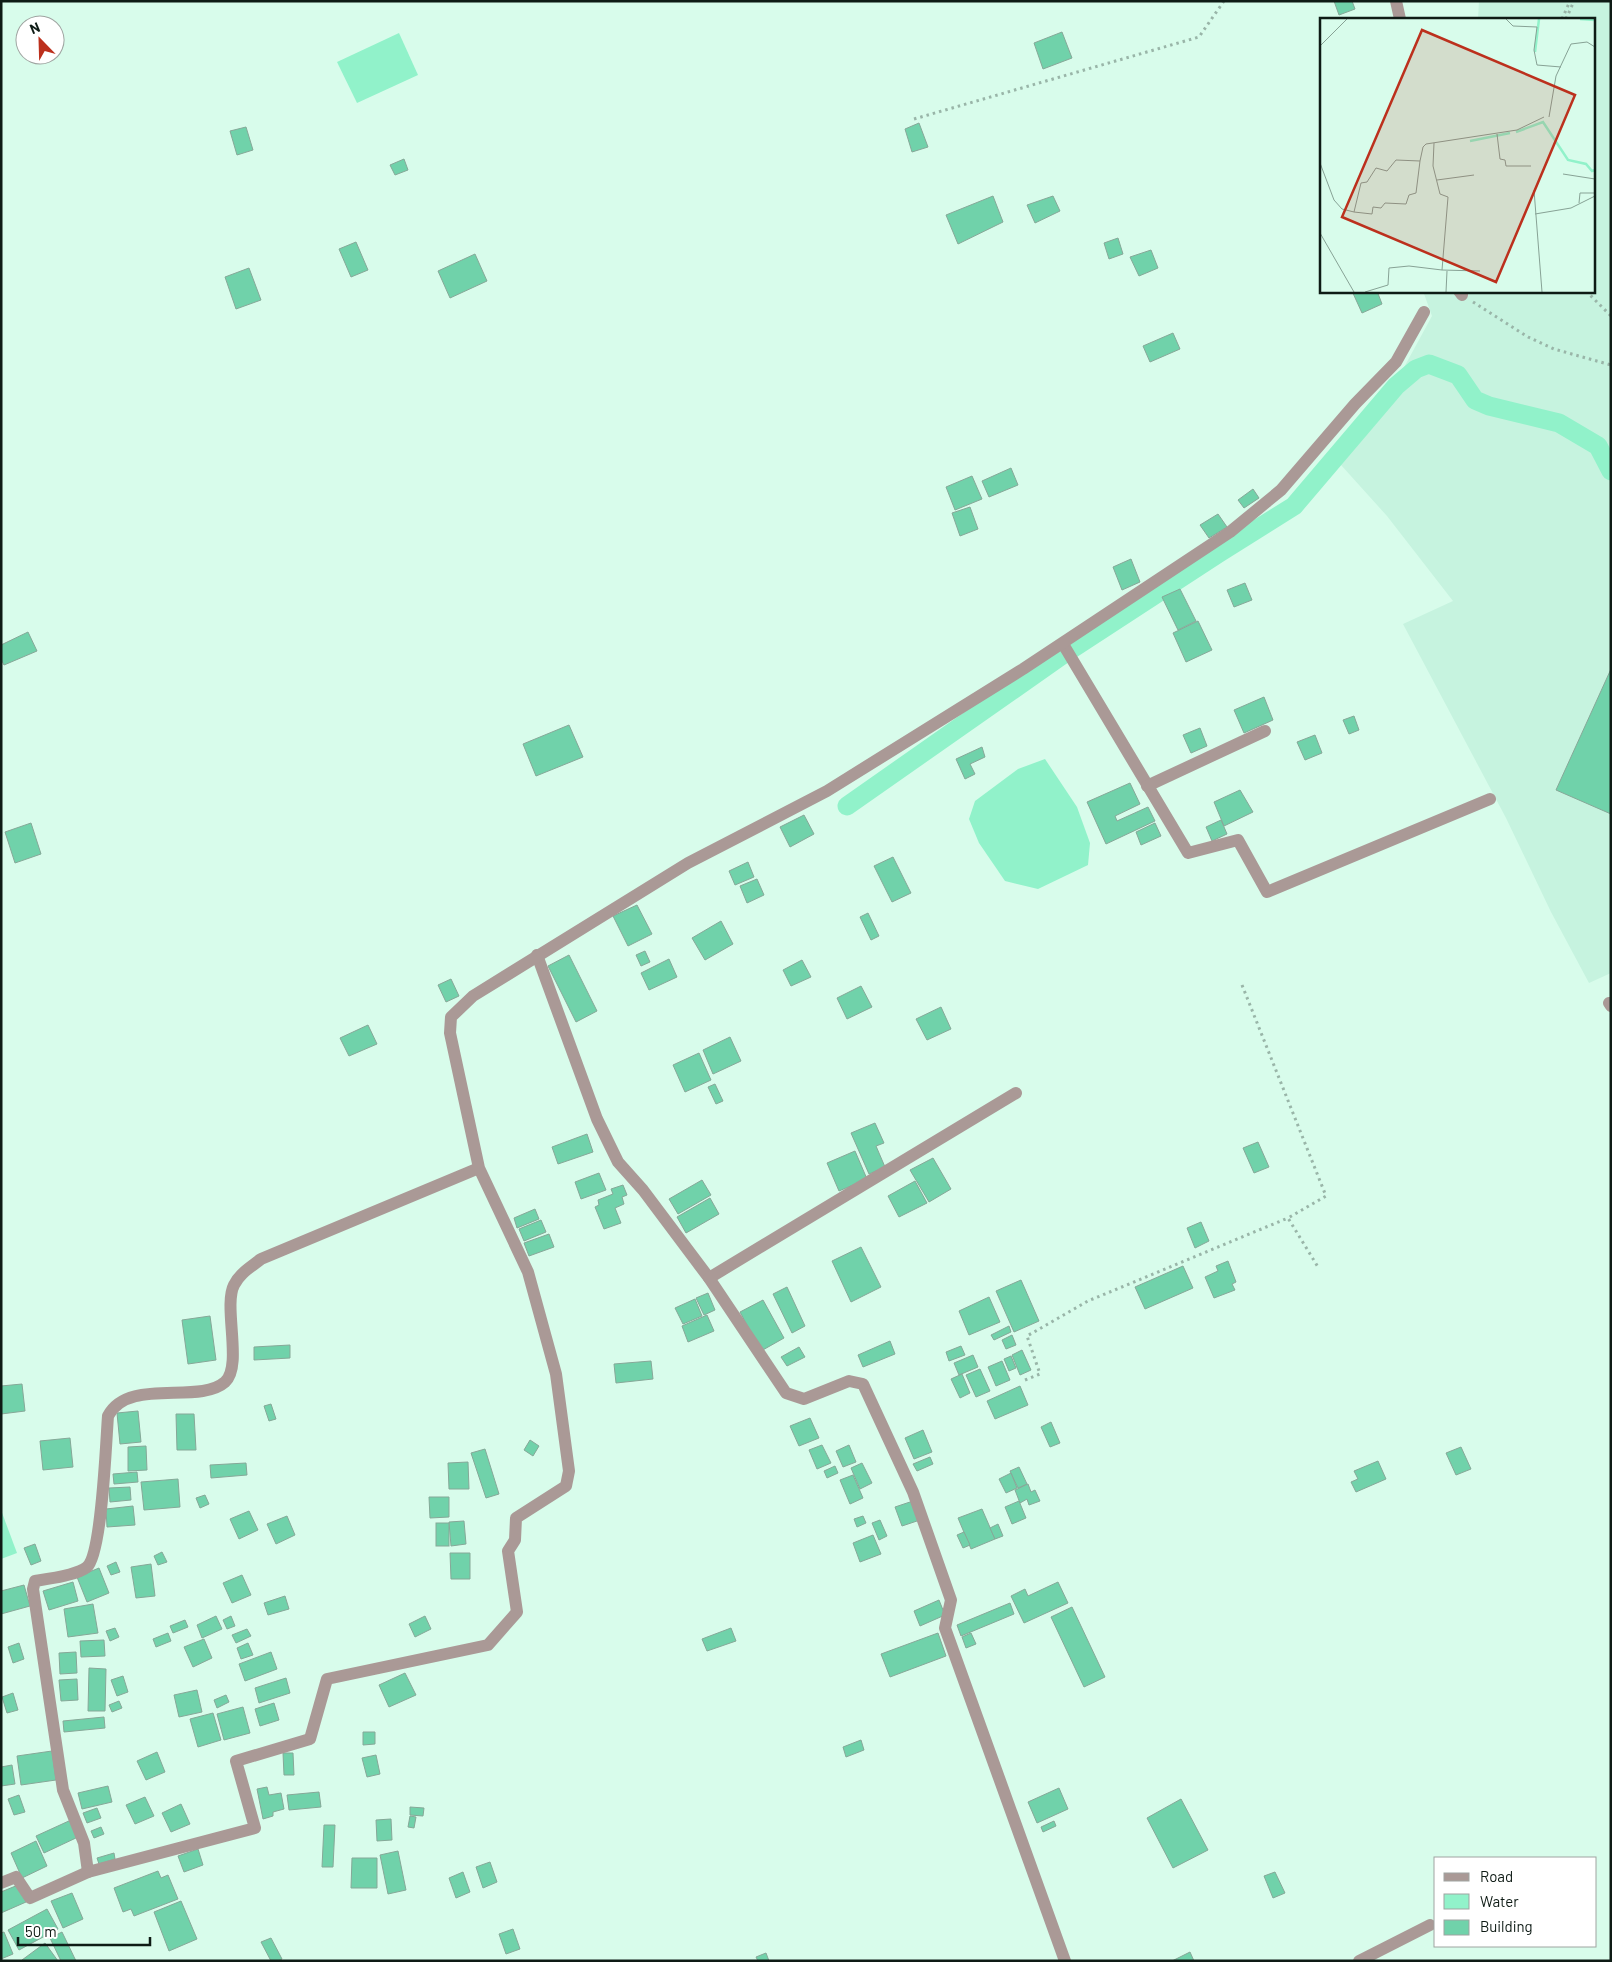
<svg xmlns="http://www.w3.org/2000/svg" width="1612" height="1962" viewBox="0 0 1612 1962" font-family="Barlow,sans-serif">
  <style>
    .built { fill: #c6f3df }
    .water { fill: #91f2ca }
    .lines { fill: none; stroke-linecap: round; stroke-linejoin: round }
    .canal { stroke: #91f2ca; stroke-width: 19 }
    .building { fill: #70d2aa; stroke: #86a898 }
    .path { stroke: #99b5a8; stroke-width: 3; stroke-dasharray: 2.5 4; stroke-linecap: butt }
    .minor { stroke: #aa9996; stroke-width: 12 }
    .inset-river { fill: none; stroke: #91f2ca; stroke-width: 2.5 }
    .inset-road { fill: none; stroke: #87a295; stroke-width: 1 }
    .view { fill: #bc301d; fill-opacity: 0.15; stroke: #bc301d; stroke-width: 2.5 }
    .inset-edge { fill: none; stroke: #0e1b15; stroke-width: 2.5 }
  </style>
  <rect width="100%" height="100%" fill="#d8fceb"/>
  <path class="built" d="M1479,1H1611V973L1589,983L1551,912L1506,818L1403,624L1453,601L1387,516L1341,465L1410,383L1402,371L1432,316L1423,291H1593V19H1478Z"/>
  <g class="water">
    <path d="M399,33L418,75L357,103L337,62Z"/>
    <path d="M1045,759L1077,807L1090,843L1088,865L1038,889L1005,881L979,843L969,819L975,801L1018,769Z"/>
    <path d="M1,1510L17,1553L1,1559Z"/>
  </g>
  <g class="lines">
    <path class="canal" d="M847,806L1061,656L1219,553L1294,506L1396,386L1416,369L1429,364L1458,375L1475,400L1489,406L1559,423L1598,446L1611,471"/>
  </g>
  <g class="building">
    <path d="M1334,1H1352L1355,9L1339,15Z"/>
    <path d="M1062,32L1072,58L1043,69L1034,43Z"/>
    <path d="M919,123L928,147L912,152L905,129Z"/>
    <path d="M246,127L253,150L237,155L230,131Z"/>
    <path d="M404,159L408,170L395,175L390,165Z"/>
    <path d="M993,196L1003,222L958,244L946,215Z"/>
    <path d="M1053,196L1060,211L1035,223L1027,205Z"/>
    <path d="M1118,238L1123,254L1109,259L1104,243Z"/>
    <path d="M356,242L368,270L351,277L339,249Z"/>
    <path d="M1151,250L1158,268L1139,276L1130,257Z"/>
    <path d="M475,254L487,281L450,298L438,271Z"/>
    <path d="M249,268L261,300L236,309L225,277Z"/>
    <path d="M1352,291H1377L1382,304L1362,313Z"/>
    <path d="M1173,333L1180,349L1150,362L1143,346Z"/>
    <path d="M1011,468L1018,485L989,497L982,481Z"/>
    <path d="M972,476L982,499L955,510L946,487Z"/>
    <path d="M1253,489L1259,498L1244,508L1238,500Z"/>
    <path d="M970,507L978,529L960,536L952,513Z"/>
    <path d="M1218,514L1227,527L1209,538L1200,525Z"/>
    <path d="M1131,559L1140,582L1122,590L1113,567Z"/>
    <path d="M1245,583L1252,600L1234,607L1227,590Z"/>
    <path d="M1180,589L1196,621L1178,630L1162,597Z"/>
    <path d="M1198,621L1212,650L1186,662L1173,633Z"/>
    <path d="M28,632L37,651L4,665L1,659V645Z"/>
    <path d="M1611,669V814L1556,790Z"/>
    <path d="M1264,697L1273,720L1244,733L1234,710Z"/>
    <path d="M1354,716L1359,730L1349,734L1343,720Z"/>
    <path d="M569,725L583,757L536,776L523,744Z"/>
    <path d="M1200,728L1207,746L1191,753L1183,735Z"/>
    <path d="M1315,735L1322,753L1305,760L1297,742Z"/>
    <path d="M982,747L985,757L970,764L975,774L965,779L956,759Z"/>
    <path d="M1130,783L1140,804L1115,816L1117,821L1148,807L1155,821L1106,844L1087,802Z"/>
    <path d="M1240,790L1253,812L1224,826L1214,802Z"/>
    <path d="M804,815L814,834L790,847L780,827Z"/>
    <path d="M1221,820L1227,834L1212,841L1206,827Z"/>
    <path d="M31,823L41,854L15,863L5,832Z"/>
    <path d="M1155,823L1161,836L1141,845L1136,832Z"/>
    <path d="M893,857L911,893L892,902L874,866Z"/>
    <path d="M748,862L754,877L735,885L729,871Z"/>
    <path d="M757,879L764,895L747,903L740,886Z"/>
    <path d="M637,905L652,934L628,946L613,916Z"/>
    <path d="M868,913L879,936L871,940L860,917Z"/>
    <path d="M721,921L733,944L705,960L692,938Z"/>
    <path d="M645,951L650,962L641,966L636,955Z"/>
    <path d="M569,955L597,1011L576,1022L548,966Z"/>
    <path d="M669,959L677,977L649,990L641,973Z"/>
    <path d="M802,960L811,977L791,986L783,970Z"/>
    <path d="M451,979L459,996L446,1002L438,985Z"/>
    <path d="M861,986L872,1007L847,1019L837,998Z"/>
    <path d="M941,1007L951,1029L927,1040L916,1019Z"/>
    <path d="M368,1025L377,1044L349,1056L340,1038Z"/>
    <path d="M730,1037L741,1061L713,1074L703,1050Z"/>
    <path d="M699,1053L711,1080L685,1092L673,1065Z"/>
    <path d="M715,1084L723,1101L716,1104L708,1087Z"/>
    <path d="M875,1123L884,1143L876,1146L885,1167L869,1174L851,1133Z"/>
    <path d="M587,1134L593,1152L558,1164L552,1147Z"/>
    <path d="M1258,1142L1269,1167L1254,1173L1243,1148Z"/>
    <path d="M855,1151L867,1179L839,1191L827,1163Z"/>
    <path d="M933,1158L951,1189L929,1202L910,1170Z"/>
    <path d="M599,1173L606,1190L581,1199L575,1182Z"/>
    <path d="M702,1180L711,1195L678,1214L669,1199Z"/>
    <path d="M915,1181L927,1203L899,1217L888,1196Z"/>
    <path d="M623,1185L627,1195L622,1197L624,1204L615,1208L621,1223L604,1229L595,1207L599,1205L598,1200L613,1194L611,1189Z"/>
    <path d="M710,1198L719,1214L686,1233L677,1217Z"/>
    <path d="M535,1209L539,1219L517,1228L514,1218Z"/>
    <path d="M541,1220L546,1232L524,1241L519,1229Z"/>
    <path d="M1201,1222L1209,1241L1195,1248L1187,1228Z"/>
    <path d="M549,1234L554,1247L529,1256L524,1243Z"/>
    <path d="M861,1247L881,1287L851,1302L832,1261Z"/>
    <path d="M1228,1261L1236,1282L1232,1284L1235,1290L1214,1298L1205,1277L1218,1271L1216,1266Z"/>
    <path d="M1183,1266L1193,1288L1145,1309L1135,1287Z"/>
    <path d="M1021,1280L1039,1321L1014,1332L996,1291Z"/>
    <path d="M787,1287L805,1326L792,1333L773,1294Z"/>
    <path d="M708,1293L715,1310L704,1315L696,1298Z"/>
    <path d="M989,1297L1000,1322L969,1335L959,1311Z"/>
    <path d="M695,1299L702,1316L683,1324L675,1308Z"/>
    <path d="M763,1300L784,1338L761,1351L740,1312Z"/>
    <path d="M707,1315L714,1331L688,1342L682,1326Z"/>
    <path d="M210,1316L216,1360L188,1364L182,1320Z"/>
    <path d="M1009,1326L1011,1332L994,1340L991,1335Z"/>
    <path d="M1012,1335L1016,1345L1006,1349L1002,1340Z"/>
    <path d="M890,1341L895,1354L863,1367L858,1355Z"/>
    <path d="M290,1345V1358L254,1360V1347Z"/>
    <path d="M961,1346L965,1355L949,1361L946,1352Z"/>
    <path d="M799,1347L805,1357L787,1366L781,1357Z"/>
    <path d="M1022,1350L1031,1370L1020,1375L1012,1355Z"/>
    <path d="M973,1355L978,1367L959,1375L954,1363Z"/>
    <path d="M1011,1356L1016,1368L1009,1371L1004,1359Z"/>
    <path d="M651,1361L653,1379L616,1383L614,1364Z"/>
    <path d="M1002,1361L1010,1380L996,1386L988,1367Z"/>
    <path d="M980,1369L990,1391L976,1397L966,1375Z"/>
    <path d="M962,1374L970,1393L960,1398L951,1379Z"/>
    <path d="M22,1384L25,1411L1,1414V1386Z"/>
    <path d="M1020,1386L1028,1405L995,1419L987,1401Z"/>
    <path d="M271,1404L276,1419L269,1421L264,1406Z"/>
    <path d="M138,1411L141,1442L120,1444L117,1413Z"/>
    <path d="M176,1414H194L196,1450H177Z"/>
    <path d="M810,1418L819,1438L799,1446L790,1426Z"/>
    <path d="M1051,1422L1060,1443L1050,1447L1041,1427Z"/>
    <path d="M923,1430L932,1452L914,1459L905,1438Z"/>
    <path d="M70,1438L73,1467L43,1470L40,1441Z"/>
    <path d="M530,1440L539,1446L533,1456L524,1450Z"/>
    <path d="M822,1445L831,1463L817,1469L809,1450Z"/>
    <path d="M849,1445L856,1462L843,1467L836,1451Z"/>
    <path d="M146,1446L147,1470L128,1471V1447Z"/>
    <path d="M1461,1447L1471,1469L1456,1475L1446,1453Z"/>
    <path d="M485,1449L499,1494L486,1498L471,1453Z"/>
    <path d="M930,1457L933,1464L917,1471L913,1464Z"/>
    <path d="M1378,1461L1386,1479L1356,1492L1351,1482L1358,1479L1354,1471Z"/>
    <path d="M468,1462L469,1489H449L448,1463Z"/>
    <path d="M246,1463L247,1475L211,1478L210,1465Z"/>
    <path d="M862,1463L872,1483L860,1489L851,1468Z"/>
    <path d="M835,1466L838,1473L827,1478L824,1471Z"/>
    <path d="M1019,1467L1027,1484L1018,1488L1010,1471Z"/>
    <path d="M137,1472L138,1482L114,1484L113,1474Z"/>
    <path d="M1011,1473L1017,1488L1006,1493L999,1479Z"/>
    <path d="M853,1475L863,1498L850,1504L840,1480Z"/>
    <path d="M178,1479L180,1507L144,1510L141,1482Z"/>
    <path d="M1028,1484L1031,1492L1035,1490L1040,1501L1029,1505L1027,1499L1020,1503L1015,1490Z"/>
    <path d="M130,1487L131,1500L110,1502L109,1488Z"/>
    <path d="M205,1495L209,1504L200,1508L196,1498Z"/>
    <path d="M429,1497H449V1517L430,1518Z"/>
    <path d="M913,1501L920,1520L902,1526L895,1507Z"/>
    <path d="M1019,1501L1026,1518L1012,1524L1005,1507Z"/>
    <path d="M133,1506L135,1525L107,1527L106,1509Z"/>
    <path d="M982,1509L995,1539L971,1549L958,1518Z"/>
    <path d="M249,1511L258,1530L239,1539L230,1519Z"/>
    <path d="M287,1516L295,1535L276,1544L267,1524Z"/>
    <path d="M863,1516L866,1523L857,1527L854,1519Z"/>
    <path d="M880,1520L887,1536L879,1540L872,1523Z"/>
    <path d="M464,1521L466,1544L451,1546L449,1522Z"/>
    <rect x="436" y="1523" width="13" height="23"/>
    <path d="M998,1524L1003,1536L995,1539L990,1528Z"/>
    <path d="M964,1532L970,1545L963,1548L957,1535Z"/>
    <path d="M873,1535L881,1554L860,1562L853,1543Z"/>
    <path d="M35,1544L41,1561L31,1565L24,1548Z"/>
    <path d="M162,1552L167,1562L158,1565L154,1556Z"/>
    <path d="M450,1553H470V1579H451Z"/>
    <path d="M116,1562L120,1572L111,1575L107,1566Z"/>
    <path d="M151,1564L155,1596L136,1598L131,1567Z"/>
    <path d="M99,1568L109,1593L87,1602L77,1577Z"/>
    <path d="M242,1575L251,1595L232,1603L223,1583Z"/>
    <path d="M73,1582L78,1601L49,1610L43,1591Z"/>
    <path d="M1058,1582L1068,1603L1024,1623L1011,1596L1025,1589L1028,1596Z"/>
    <path d="M24,1585L30,1606L1,1614V1591Z"/>
    <path d="M285,1596L289,1609L268,1615L264,1603Z"/>
    <path d="M939,1600L945,1615L920,1626L914,1611Z"/>
    <path d="M1010,1603L1014,1614L961,1636L957,1625Z"/>
    <path d="M93,1604L98,1633L68,1637L64,1609Z"/>
    <path d="M1072,1607L1105,1677L1084,1687L1051,1617Z"/>
    <path d="M216,1616L222,1629L202,1638L197,1625Z"/>
    <path d="M231,1616L235,1626L227,1629L223,1620Z"/>
    <path d="M425,1616L431,1629L415,1637L409,1624Z"/>
    <path d="M185,1620L188,1627L173,1633L170,1626Z"/>
    <path d="M115,1628L119,1637L110,1641L106,1631Z"/>
    <path d="M731,1628L736,1641L707,1651L702,1639Z"/>
    <path d="M247,1629L251,1636L236,1643L232,1635Z"/>
    <path d="M168,1633L171,1641L156,1647L153,1639Z"/>
    <path d="M938,1633L946,1656L890,1677L881,1654Z"/>
    <path d="M971,1633L976,1644L966,1648L962,1637Z"/>
    <path d="M204,1639L212,1658L193,1667L184,1647Z"/>
    <path d="M104,1640L105,1656L81,1657L80,1641Z"/>
    <path d="M19,1643L24,1659L13,1663L8,1647Z"/>
    <path d="M248,1643L253,1655L241,1659L237,1648Z"/>
    <path d="M76,1652L77,1673L60,1674L59,1653Z"/>
    <path d="M271,1652L277,1669L245,1681L239,1664Z"/>
    <path d="M89,1668L106,1669L105,1711H88Z"/>
    <path d="M405,1673L416,1695L389,1707L379,1685Z"/>
    <path d="M123,1676L128,1692L117,1696L111,1680Z"/>
    <path d="M286,1678L290,1693L259,1703L255,1688Z"/>
    <path d="M77,1679L78,1700L61,1701L59,1680Z"/>
    <path d="M197,1690L202,1712L179,1717L174,1695Z"/>
    <path d="M13,1693L18,1710L7,1713L2,1697Z"/>
    <path d="M226,1695L229,1702L217,1708L214,1700Z"/>
    <path d="M119,1701L122,1708L112,1712L109,1705Z"/>
    <path d="M274,1703L279,1720L260,1726L255,1709Z"/>
    <path d="M243,1707L250,1733L224,1740L217,1714Z"/>
    <path d="M213,1713L221,1740L198,1747L190,1719Z"/>
    <path d="M104,1717L105,1728L64,1732L63,1721Z"/>
    <path d="M363,1732H375V1744L363,1745Z"/>
    <path d="M861,1740L864,1750L846,1757L843,1747Z"/>
    <path d="M52,1751L56,1780L21,1785L17,1756Z"/>
    <path d="M157,1752L165,1772L146,1780L137,1761Z"/>
    <path d="M283,1753H293L294,1775H284Z"/>
    <path d="M376,1755L380,1774L367,1777L362,1758Z"/>
    <path d="M12,1765L15,1784L1,1786V1767Z"/>
    <path d="M108,1786L112,1802L82,1809L78,1793Z"/>
    <path d="M267,1787L269,1795L281,1793L284,1809L273,1812V1816L263,1819L257,1789Z"/>
    <path d="M1059,1788L1068,1809L1037,1823L1028,1802Z"/>
    <path d="M319,1792L321,1807L289,1810L287,1795Z"/>
    <path d="M19,1795L25,1812L14,1815L8,1799Z"/>
    <path d="M145,1797L154,1816L135,1824L126,1805Z"/>
    <path d="M1181,1799L1208,1850L1173,1868L1147,1818Z"/>
    <path d="M181,1804L190,1824L171,1832L162,1813Z"/>
    <path d="M410,1807L424,1808L423,1816L410,1815Z"/>
    <path d="M97,1808L101,1818L87,1823L83,1813Z"/>
    <path d="M410,1816L416,1817L414,1828L408,1827Z"/>
    <path d="M391,1819L392,1840L377,1841L376,1820Z"/>
    <path d="M71,1820L78,1837L44,1853L36,1836Z"/>
    <path d="M1054,1821L1056,1826L1043,1832L1041,1827Z"/>
    <path d="M324,1825H335L333,1867H322Z"/>
    <path d="M101,1827L104,1834L94,1838L91,1831Z"/>
    <path d="M36,1841L47,1866L22,1878L11,1853Z"/>
    <path d="M198,1849L203,1865L184,1872L178,1856Z"/>
    <path d="M398,1851L406,1890L388,1894L380,1855Z"/>
    <path d="M114,1853L115,1859L99,1864L97,1858Z"/>
    <path d="M352,1858H377V1888H351Z"/>
    <path d="M490,1862L497,1882L483,1888L476,1867Z"/>
    <path d="M158,1871L161,1878L168,1875L178,1899L134,1916L131,1909L123,1912L114,1888Z"/>
    <path d="M463,1872L470,1892L456,1898L449,1878Z"/>
    <path d="M1275,1872L1285,1893L1273,1898L1264,1876Z"/>
    <path d="M18,1885L26,1902L1,1913V1892Z"/>
    <path d="M72,1893L83,1919L63,1928L51,1901Z"/>
    <path d="M181,1901L197,1939L169,1951L154,1912Z"/>
    <path d="M47,1909L58,1929L19,1950L8,1930Z"/>
    <path d="M513,1929L520,1949L506,1954L499,1934Z"/>
    <path d="M4,1932L13,1954L1,1959V1933Z"/>
    <path d="M62,1932L76,1961H61L50,1938Z"/>
    <path d="M271,1938L282,1959L278,1961H271L261,1942Z"/>
    <path d="M45,1943L58,1961L22,1960Z"/>
    <path d="M1190,1952L1194,1961H1172Z"/>
    <path d="M766,1953L769,1961H758L756,1957Z"/>
  </g>
  <g class="lines">
    <g class="path">
      <path d="M1562,19L1570,1"/>
      <path d="M1566,19L1574,1"/>
      <path d="M914,119L1199,37L1224,1"/>
      <path d="M1586,291L1611,316"/>
      <path d="M1473,302L1528,337L1554,349L1611,365"/>
      <path d="M1242,985L1326,1196L1288,1218"/>
      <path d="M1025,1380L1040,1374L1027,1336L1088,1301L1288,1218L1318,1267"/>
    </g>
    <g class="minor">
      <path d="M1396,1L1400,19"/>
      <path d="M1459,291L1462,295"/>
      <path d="M1063,644L1188,853L1238,840L1267,892L1490,799"/>
      <path d="M1147,786L1265,731"/>
      <path d="M537,955L597,1119L618,1162L643,1190L709,1278L786,1393L804,1399L849,1381L863,1384L913,1492L951,1600L945,1628L1065,1961"/>
      <path d="M1609,1003L1611,1006"/>
      <path d="M479,1168L528,1272L556,1374L569,1471L566,1486L516,1518L515,1540L508,1551L517,1612L488,1645L327,1679L310,1739L236,1761L255,1828L88,1872L84,1843L63,1790L33,1589L35,1581C48,1579 78,1575 87,1567C102,1554 106,1441 108,1416C128,1377 199,1405 225,1382C243,1366 223,1306 234,1285C240,1273 251,1267 261,1259L479,1168L450,1033L451,1017L473,996L688,863L827,791L1023,669L1230,532L1281,490L1355,404L1396,362L1424,312"/>
      <path d="M709,1278L1016,1093"/>
      <path d="M1,1883L16,1877L30,1898L88,1872"/>
      <path d="M1359,1961L1430,1925"/>
    </g>
  </g>
  <g transform="translate(1320 18)">
    <rect width="275" height="275" fill="#d8fceb"/>
    <path class="inset-river" d="M260,1L275,2M215,34L219,1M196,114L223,104L248,142L266,146L272,153L275,152M150,123L190,115"/>
    <path class="inset-road" d="M186,1L193,8L217,9L214,32L217,47L241,49M0,28L27,1M229,99L236,58L251,26L267,24L275,29M177,116L180,141L185,142L186,148H211M100,143L96,175L89,177L86,186L65,185L61,190L53,189L52,196L34,194L41,165L47,164L56,150L67,153L76,142L100,143L103,129L106,126L197,112L224,99M0,145L14,182L22,191L34,194M243,156L275,161M117,162L154,157M214,172L222,274M259,185L260,175H275M215,196L251,190L275,178M0,215L34,274M122,252L160,253M45,274L68,267L69,250L89,248L122,252L128,179L120,176L113,148L114,125M126,274L127,253"/>
    <path class="view" d="M102,12L255,77L176,264L22,199Z"/>
    <rect width="275" height="275" class="inset-edge"/>
  </g>
  <rect width="1612" height="1962" fill="none" stroke="#0e1b15" stroke-width="5"/>
  <rect x="1434" y="1857" width="162" height="90" fill="#ffffff" stroke="#9fa4a1"/>
  <rect x="1444" y="1873" width="25" height="8" fill="#aa9996" stroke="#9fa4a1"/>
  <text x="1480" y="1882" font-size="15" fill="#0e1b15">Road</text>
  <rect x="1444" y="1894" width="25" height="15" fill="#91f2ca" stroke="#9fa4a1"/>
  <text x="1480" y="1907" font-size="15" fill="#0e1b15">Water</text>
  <rect x="1444" y="1920" width="25" height="15" fill="#70d2aa" stroke="#9fa4a1"/>
  <text x="1480" y="1932" font-size="15" fill="#0e1b15">Building</text>
  <g transform="translate(40 40) rotate(337)"><circle r="24" fill="#ffffff" stroke="#9fa4a1"/>
  <path d="M0-4L9 19L0 12L-9 19Z" fill="#bc301d"/>
  <text y="-8" font-size="14" font-weight="bold" text-anchor="middle" fill="#0e1b15">N</text>
  </g>
  <path d="M18 1937v8h132v-8" fill="none" stroke="#0e1b15" stroke-width="2.5"/>
  <text x="25" y="1937" font-size="15" fill="#0e1b15" stroke="#ffffff" stroke-width="4" paint-order="stroke">50 m</text>
</svg>
